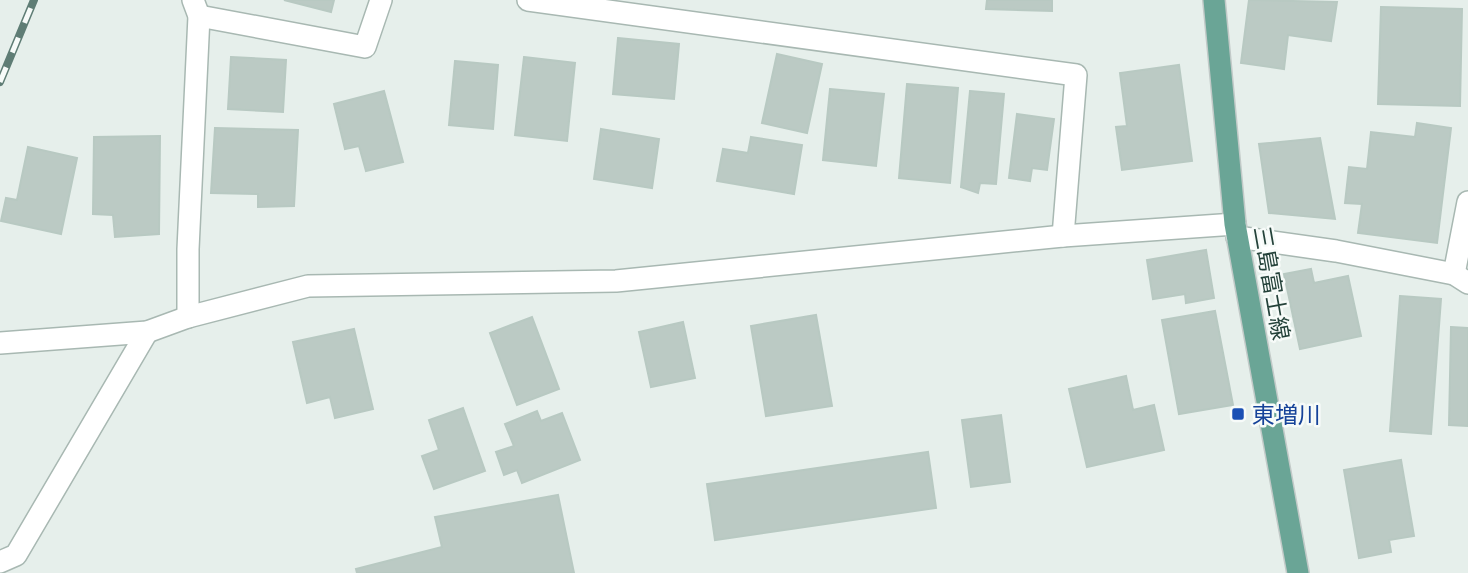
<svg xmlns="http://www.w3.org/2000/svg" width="1468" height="573" viewBox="0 0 1468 573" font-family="'PT Sans','Noto Sans JP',sans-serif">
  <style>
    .building { fill: #bbcac4; stroke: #b8c9c2; stroke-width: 2 }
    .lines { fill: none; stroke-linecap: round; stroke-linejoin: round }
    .minor-casing { stroke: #a8b8b2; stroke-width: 24 }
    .major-casing { stroke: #c2cac8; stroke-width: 24 }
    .minor { stroke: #fff; stroke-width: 21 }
    .major { stroke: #6aa596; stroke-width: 21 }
    .rail-casing { stroke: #5f7d75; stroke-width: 8 }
    .rail { stroke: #f7fbf9; stroke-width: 5; stroke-dasharray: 16; stroke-linecap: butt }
    .transit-dot { fill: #1a4fb4; stroke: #f7fbf9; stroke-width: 2.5 }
    .labels { text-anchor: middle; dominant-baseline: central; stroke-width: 5; stroke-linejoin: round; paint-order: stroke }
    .street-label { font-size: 23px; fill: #24423a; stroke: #f7fbf9 }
    .transit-label { font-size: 23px; fill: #164399; stroke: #f7fbf9; text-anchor: start }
  </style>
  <rect width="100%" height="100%" fill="#e6efeb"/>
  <g class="building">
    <path d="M284,0H334L331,12Z"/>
    <path d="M987,0H1052V11L986,9Z"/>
    <path d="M1249,0L1337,2L1331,41L1288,35L1284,69L1241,63Z"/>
    <path d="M1381,7L1462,9L1460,106L1378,104Z"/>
    <path d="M618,38L679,44L674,99L613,94Z"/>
    <path d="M777,54L822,64L807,133L762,123Z"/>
    <path d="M231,57L286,60L283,112L228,109Z"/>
    <path d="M524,57L575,63L567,141L515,135Z"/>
    <path d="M455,61L498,65L493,129L449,125Z"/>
    <path d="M1179,65L1192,161L1122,170L1116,127L1127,126L1120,73Z"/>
    <path d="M907,84L958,88L950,183L899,178Z"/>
    <path d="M830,89L884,94L876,166L823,160Z"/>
    <path d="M384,91L403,162L366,171L359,146L345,149L334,104Z"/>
    <path d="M970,91L1004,94L996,184L980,183L978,193L961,187Z"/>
    <path d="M1017,114L1054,119L1047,170L1032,168L1030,181L1009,178Z"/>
    <path d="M1417,123L1451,128L1437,243L1358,233L1362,204L1345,203L1349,167L1367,169L1371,132L1415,137Z"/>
    <path d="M215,128L298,130L294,206L258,207V194L211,193Z"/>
    <path d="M601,129L659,139L652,188L594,179Z"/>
    <path d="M160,136L159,234L115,237L113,215L93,214L94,137Z"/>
    <path d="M751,137L802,145L794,194L717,181L723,149L748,153Z"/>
    <path d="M1320,138L1335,219L1269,213L1259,144Z"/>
    <path d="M28,147L77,158L61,234L1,221L6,198L17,200Z"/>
    <path d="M1206,250L1214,298L1186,303L1185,294L1153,299L1147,260Z"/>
    <path d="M1311,269L1314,283L1348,276L1361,336L1300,349L1284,274Z"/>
    <path d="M1400,296L1441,299L1431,434L1390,431Z"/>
    <path d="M1215,311L1233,405L1179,414L1162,320Z"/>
    <path d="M816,315L832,406L766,416L751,326Z"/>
    <path d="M532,317L559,389L517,405L490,333Z"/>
    <path d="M683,322L695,378L651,387L639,332Z"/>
    <path d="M1451,327L1468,328V426L1449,425Z"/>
    <path d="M354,329L373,409L335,418L330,397L307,403L293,342Z"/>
    <path d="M1126,376L1133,410L1154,405L1164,450L1087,467L1069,389Z"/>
    <path d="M463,408L485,471L434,489L422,456L439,450L429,420Z"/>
    <path d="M537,411L541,421L562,413L580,460L522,483L517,470L504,475L496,452L514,446L505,424Z"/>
    <path d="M1001,415L1010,482L971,487L962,420Z"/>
    <path d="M928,452L936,508L715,540L707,484Z"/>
    <path d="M1401,460L1414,536L1389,540L1391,552L1359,558L1344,470Z"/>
    <path d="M558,495L574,573H357L356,569L442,547L435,517Z"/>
  </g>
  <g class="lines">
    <defs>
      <g id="minor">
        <path d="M528,0L1076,75L1063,236"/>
        <path d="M199,16L365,47L381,0"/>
        <path d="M1237,237L1336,251L1454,274L1468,283"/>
        <path d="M1454,274L1468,202"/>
        <path d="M188,317V249L199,16L193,0"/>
        <path d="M0,343L147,332L188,317L308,286L616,281L1063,236L1235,224"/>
        <path d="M0,562L16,555L147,332"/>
      </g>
      <path id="major" d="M1214,0L1235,224L1298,573"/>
    </defs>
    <use href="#minor" class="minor-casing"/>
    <use href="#major" class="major-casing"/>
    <use href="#minor" class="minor"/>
    <use href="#major" class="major"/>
    <defs>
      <path id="rail" d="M0,82L34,0"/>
    </defs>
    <use href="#rail" class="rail-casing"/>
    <use href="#rail" class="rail"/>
  </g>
  <rect class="transit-dot" x="1231" y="407" width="14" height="14" rx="3.5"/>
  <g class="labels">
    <g class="street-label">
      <text transform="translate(1272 283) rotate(80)">三島富士線</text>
    </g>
    <g class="transit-label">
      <text x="1252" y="414">東増川</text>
    </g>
  </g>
</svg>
